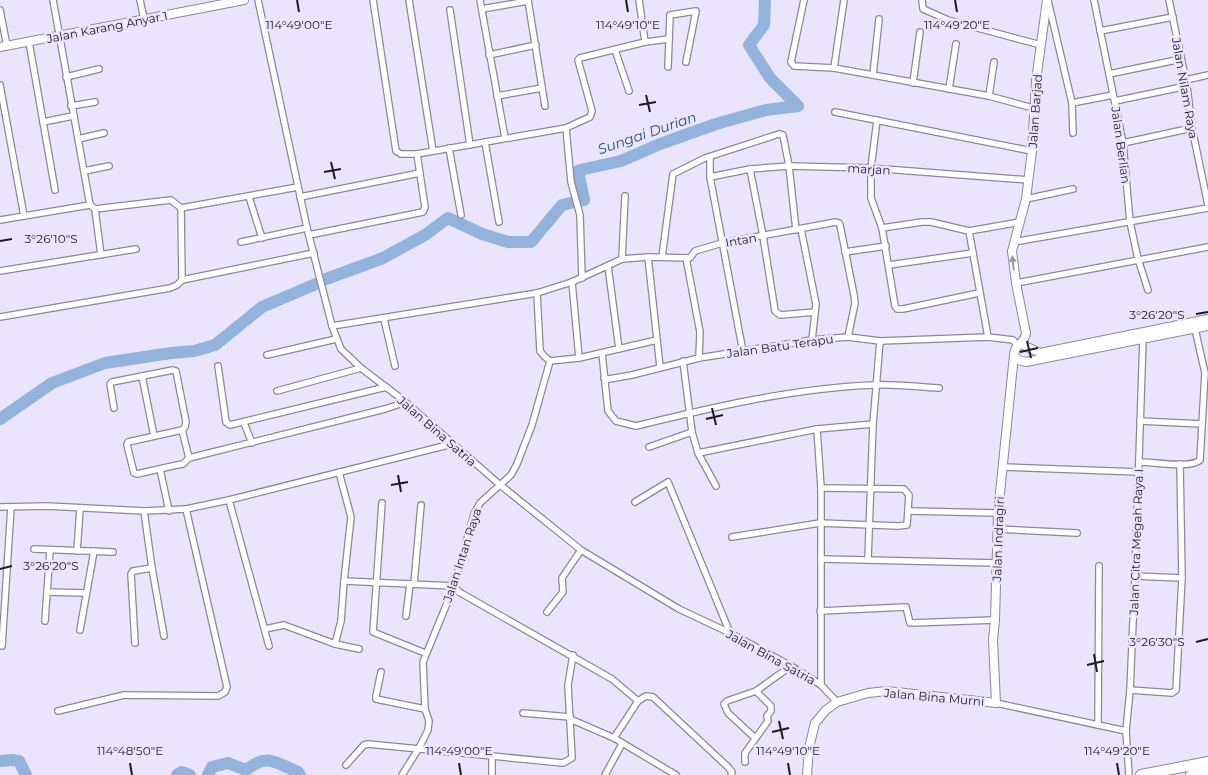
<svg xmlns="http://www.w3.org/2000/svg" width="1208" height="775" viewBox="0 0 1208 775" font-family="Montserrat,sans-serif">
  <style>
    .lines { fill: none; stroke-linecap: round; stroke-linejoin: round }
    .river { stroke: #93b2dc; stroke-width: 12 }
    .street-casing { stroke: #8c869c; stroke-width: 8 }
    .secondary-casing { stroke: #8c869c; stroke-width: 10 }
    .highway-casing { stroke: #8c869c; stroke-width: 12 }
    .street { stroke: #fff; stroke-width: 5.5 }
    .secondary { stroke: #fff; stroke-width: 8 }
    .highway { stroke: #fff; stroke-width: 10 }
    .oneway { fill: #9a989c }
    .ticks { fill: none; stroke: #1e1b24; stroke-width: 2 }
    .labels { text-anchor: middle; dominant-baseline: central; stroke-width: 5; stroke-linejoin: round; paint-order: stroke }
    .street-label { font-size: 12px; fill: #1e1b24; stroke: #ebe4fd }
    .water-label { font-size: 14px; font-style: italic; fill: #264d83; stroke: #ebe4fd }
    .ticks-label { font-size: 12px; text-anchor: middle; fill: #1e1b24; stroke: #ebe4fd; stroke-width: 5; stroke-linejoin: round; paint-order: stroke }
  </style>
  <rect width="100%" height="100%" fill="#ebe4fd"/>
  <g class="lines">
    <g class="river">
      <path d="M326,279L383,258L425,235L448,218L482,234L508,242H531L562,205L584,200L578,171L580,170L621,161L660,144L716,124L766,110L798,106L770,78L749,45L764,25L765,0"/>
      <path d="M0,419L52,383L105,363L171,353L194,351L215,345L262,307L316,284"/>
      <path d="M0,761L12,760L19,761L26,775"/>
      <path d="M177,775L182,772L190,775"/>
      <path d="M208,775L212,767L228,763L246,770C268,753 274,762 298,772L300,775"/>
    </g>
    <defs>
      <g id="street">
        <path d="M53,0L90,205"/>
        <path d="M140,0L144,19"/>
        <path d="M258,0L307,228L332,326L341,349L361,368L403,400L499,484L581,550L679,609L730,633L791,666L821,685L837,702"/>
        <path d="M373,0L396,151L401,154H417L566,128L590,117L592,111L578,60L580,58L645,42L639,0"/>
        <path d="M409,0L433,151"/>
        <path d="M480,0L505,138"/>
        <path d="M528,0L545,106"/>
        <path d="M804,0L791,62L794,66L834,68L989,96L1033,108"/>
        <path d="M922,0L923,9L948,20L1041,45"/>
        <path d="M1094,0L1123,143L1130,222L1138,259L1148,290"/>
        <path d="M1169,0L1187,86L1192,128L1208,205"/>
        <path d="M1048,1L1072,103L1073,133"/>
        <path d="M482,9L528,1"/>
        <path d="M0,10L7,46"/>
        <path d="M450,10L470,145"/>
        <path d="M1100,31L1173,17"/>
        <path d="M29,42L55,190"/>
        <path d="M645,42L669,39"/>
        <path d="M615,50L629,91"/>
        <path d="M489,55L536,45"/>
        <path d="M668,67L670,15L696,11L686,62"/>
        <path d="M834,68L844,0"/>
        <path d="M1109,74L1181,59"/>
        <path d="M873,75L879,19"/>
        <path d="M66,77L99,69"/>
        <path d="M1186,80L1208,75"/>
        <path d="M913,83L920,32"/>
        <path d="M0,85L24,216"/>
        <path d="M949,89L956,44"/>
        <path d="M497,96L542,88"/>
        <path d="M989,96L994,62"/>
        <path d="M1115,101L1187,86"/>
        <path d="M1072,103L1113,95"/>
        <path d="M71,106L95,102"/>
        <path d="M835,112L1032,151"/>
        <path d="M877,120L871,168V198L882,228L895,306L897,309H903L979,293"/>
        <path d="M43,122L73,116"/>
        <path d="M566,128L571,182L580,215L582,278"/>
        <path d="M78,139L104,133"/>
        <path d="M485,142L499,222"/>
        <path d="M1123,143L1192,128"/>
        <path d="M449,148L461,215"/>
        <path d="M710,157V177L743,352"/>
        <path d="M750,169L763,236L775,311L780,315L815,312"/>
        <path d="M84,171L109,166"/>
        <path d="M710,177L750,169L789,166L871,168L1029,180"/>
        <path d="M249,197L262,238"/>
        <path d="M300,197L420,173"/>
        <path d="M1026,199L1073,189"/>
        <path d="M181,208L298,187"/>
        <path d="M95,209L101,255"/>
        <path d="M0,220L90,205L95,209L171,200L181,208L182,280"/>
        <path d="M882,228L922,222H931L969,231L1020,222"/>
        <path d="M801,229L816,304L812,340"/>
        <path d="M969,231L988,337"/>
        <path d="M309,235L423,212L425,207L417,154"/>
        <path d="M241,242L307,228"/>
        <path d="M1014,242L1208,208"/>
        <path d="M845,252L886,246"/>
        <path d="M648,257L660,367"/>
        <path d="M662,257L673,174L705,158L779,134L783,135L789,166L796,230"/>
        <path d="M686,258L700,332L699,358"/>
        <path d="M622,259L625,196"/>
        <path d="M889,265L973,253"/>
        <path d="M608,266L619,349"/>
        <path d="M0,271L136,249"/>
        <path d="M572,282L579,358"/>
        <path d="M1016,283L1208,247"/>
        <path d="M537,293L540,351L544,356L550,361"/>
        <path d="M0,317L170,288L177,285L182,280L314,253"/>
        <path d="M384,319L395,366"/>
        <path d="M332,326L537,293L572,282L622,259L648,257L690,258L695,251L722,243L836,222L839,223L840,225L854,295L855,303L848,337"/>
        <path d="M602,353L608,411L616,421L636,426C714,407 794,388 874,385C895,384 918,387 939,388"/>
        <path d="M267,355L336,339"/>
        <path d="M550,361L579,358L657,340"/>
        <path d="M683,361L692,432L698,453L817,429L821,488V685"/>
        <path d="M218,366L226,422L230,425L386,387"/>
        <path d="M142,376L154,436"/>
        <path d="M604,378L609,379L632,375L699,358L812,340L848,337L880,341L988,337L1013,340L1017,345"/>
        <path d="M277,391L361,368"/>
        <path d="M114,408L110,384L112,382L173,370L176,371L186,422L185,427L182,430L189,458"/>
        <path d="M1140,421L1202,424"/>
        <path d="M244,423L252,443"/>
        <path d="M817,429L873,424"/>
        <path d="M182,430L128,442L127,445L134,473L137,474L177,465L183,464L189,458L385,409L400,404L403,400"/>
        <path d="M649,447L692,432"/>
        <path d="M698,453L716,486"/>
        <path d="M1140,462C1153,462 1192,469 1200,460L1205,373L1195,329"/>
        <path d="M1003,467L1139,472"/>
        <path d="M160,469L169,511"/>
        <path d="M339,472L351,517L344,581L454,586L459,592L612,679L638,701L614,738"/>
        <path d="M229,500L269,646"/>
        <path d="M635,502L668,482L730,633"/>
        <path d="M382,503L373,632L425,653"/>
        <path d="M0,507L47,506L144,511L186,509L229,500L452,444"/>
        <path d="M908,511L998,513"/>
        <path d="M997,529L1077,533"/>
        <path d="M732,537L820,523L898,526L907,525L909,495L904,489L821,488"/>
        <path d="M34,549L113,552"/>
        <path d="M77,551L80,509"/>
        <path d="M821,559L997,563"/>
        <path d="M868,559L873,424L880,341"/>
        <path d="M152,568L164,636"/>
        <path d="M1135,576L1182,578"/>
        <path d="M414,584L421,505"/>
        <path d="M47,592L86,593"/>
        <path d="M820,611L906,607L910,623L995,620"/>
        <path d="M547,612L563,592L562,578L581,550"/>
        <path d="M406,616L410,584"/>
        <path d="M45,621L50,550"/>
        <path d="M265,629L284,625L335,644L359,649"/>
        <path d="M80,630L94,551"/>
        <path d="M135,643L131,574L133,571L152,568L144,511"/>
        <path d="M335,644L341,621L344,581"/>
        <path d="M2,646L11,507"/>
        <path d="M381,672L376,696V699L425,709"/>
        <path d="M1130,690L1172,693L1176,690L1182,578L1180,464"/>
        <path d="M638,701L646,696L653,697L728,767L732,772L731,775"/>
        <path d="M996,703L1126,731"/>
        <path d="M58,711L124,695L218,696L225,692L227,687L186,509"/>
        <path d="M523,713L570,717"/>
        <path d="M570,719L614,738L676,775"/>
        <path d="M1098,725L1099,566"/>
        <path d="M755,738L728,713L724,704L727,701L756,691L791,666"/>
        <path d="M745,762V753L768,721L767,716L771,711V706L756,691"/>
        <path d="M346,765L364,745L368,744L563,763L572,758L568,685L573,655"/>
        <path d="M402,775L419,748L428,730L429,721L425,709L423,662L454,586L474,514L480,503L511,475L517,464L532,425L550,361"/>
        <path d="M492,775V756"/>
        <path d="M605,775L622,744"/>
        <path d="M1129,775L1126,731L1130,690L1135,576L1143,339"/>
      </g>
      <g id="secondary">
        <path d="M1047,0L1036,81L1032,151L1026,199L1012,251L1016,283L1026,333C1025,344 1014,344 1014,355L1018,360L1026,362L1208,326"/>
        <path d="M0,47L244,0"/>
        <path d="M1021,344L1040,353L1208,319"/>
        <path d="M807,775L809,748L815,723L826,710L837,702L868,693L887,691L996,703L993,640L995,620L998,513L1014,355"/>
      </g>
      <g id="highway">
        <path d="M1141,775L1208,762"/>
        <path d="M1191,775L1208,772"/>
      </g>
    </defs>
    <use href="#street" class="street-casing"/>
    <use href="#secondary" class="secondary-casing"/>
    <use href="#highway" class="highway-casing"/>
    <use href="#street" class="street"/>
    <use href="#secondary" class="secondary"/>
    <use href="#highway" class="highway"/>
  </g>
  <defs><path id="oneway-solid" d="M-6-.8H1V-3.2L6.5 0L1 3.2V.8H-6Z" transform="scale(1.25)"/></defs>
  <use class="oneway" href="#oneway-solid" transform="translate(1013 263) rotate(-96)"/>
  <path class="ticks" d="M297,0L299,12M626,0L628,12M955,0L957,12M646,95L650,112M639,105L656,102M331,162L335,179M324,172L341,169M0,241L12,239M1196,314L1208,312M1027,341L1031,358M1020,352L1038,348M712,408L716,425M706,419L723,415M398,475L401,492M391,485L408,482M0,569L12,566M1196,642L1208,639M1094,654L1097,672M1087,665L1104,661M779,721L783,739M772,732L789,728M130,763L132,775M459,763L461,775M788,763L790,775M1117,763L1119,775"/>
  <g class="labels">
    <g class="street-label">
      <text transform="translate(107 27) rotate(-11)">Jalan Karang Anyar 1</text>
      <text transform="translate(1185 88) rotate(80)">Jalan Nilam Raya</text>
      <text transform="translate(1035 111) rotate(-86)">Jalan Barjad</text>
      <text transform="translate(1121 145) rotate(82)">Jalan Berlian</text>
      <text transform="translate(869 169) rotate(3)">marjan</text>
      <text transform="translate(741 240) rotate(-10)">Intan</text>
      <text transform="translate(780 346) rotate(-8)">Jalan Batu Terapu</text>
      <text transform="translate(437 431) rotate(41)">Jalan Bina Satria</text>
      <text transform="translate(998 539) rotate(-88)">Jalan Indragiri</text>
      <text transform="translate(1136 542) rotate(-88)">Jalan Citra Megah Raya I</text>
      <text transform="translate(462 555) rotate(-72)">Jalan Intan Raya</text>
      <text transform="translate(771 657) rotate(29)">Jalan Bina Satria</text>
      <text transform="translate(934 697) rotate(5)">Jalan Bina Murni</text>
    </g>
    <g class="water-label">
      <text transform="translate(647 133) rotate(-19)">Sungai Durian</text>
    </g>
  </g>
  <g class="ticks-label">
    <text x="299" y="29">114°49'00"E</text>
    <text x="628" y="29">114°49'10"E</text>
    <text x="957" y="29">114°49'20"E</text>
    <text x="51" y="243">3°26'10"S</text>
    <text x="1157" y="319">3°26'20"S</text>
    <text x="51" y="570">3°26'20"S</text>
    <text x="1157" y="646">3°26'30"S</text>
    <text x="130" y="755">114°48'50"E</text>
    <text x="459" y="755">114°49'00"E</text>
    <text x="788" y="755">114°49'10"E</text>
    <text x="1117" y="755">114°49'20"E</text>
  </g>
</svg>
